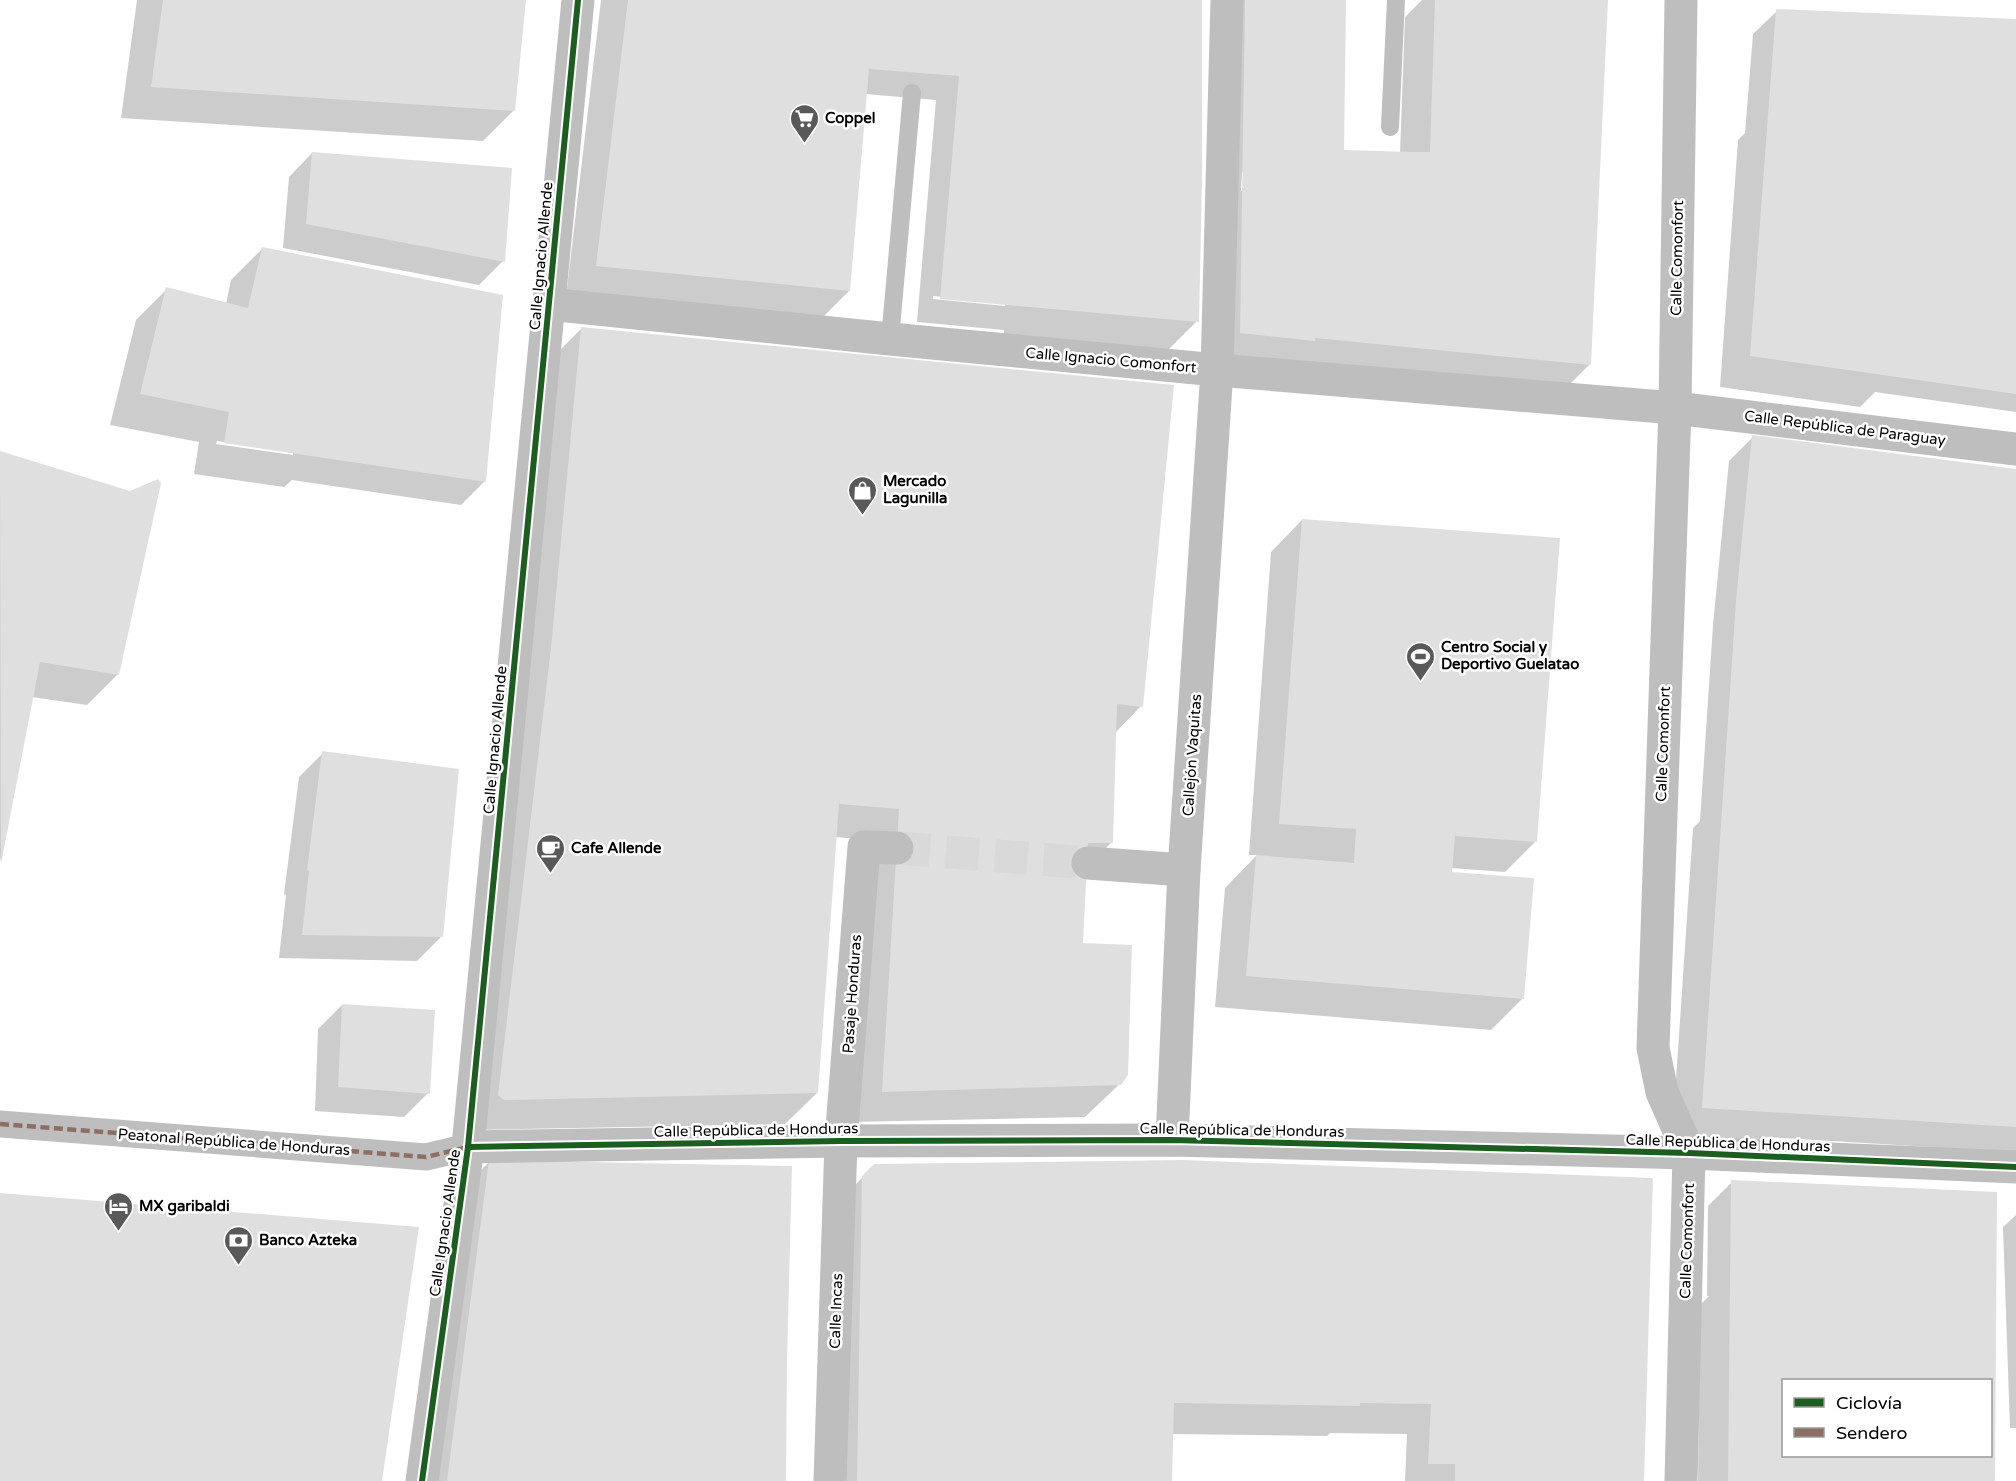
<svg xmlns="http://www.w3.org/2000/svg" width="2016" height="1481" viewBox="0 0 2016 1481" font-family="'Varela Round',sans-serif">
  <style>
    .shadow { fill: #0003; fill-rule: evenodd }
    .building { fill: #dfdfdf; fill-rule: evenodd }
    .lines { fill: none; stroke-linecap: round; stroke-linejoin: round }
    .minor-tunnel { stroke: #d9d9d9; stroke-width: 33; stroke-dasharray: 33 16; stroke-linecap: butt }
    .service { stroke: #bebebe; stroke-width: 18 }
    .pedestrian { stroke: #bebebe; stroke-width: 27 }
    .minor { stroke: #bebebe; stroke-width: 33 }
    .tertiary { stroke: #bebebe; stroke-width: 33 }
    .quiet { stroke: #8d6e63; stroke-width: 4.5; stroke-dasharray: 9 4.5; stroke-linecap: butt }
    .cycleway-casing { stroke: #fff; stroke-width: 10 }
    .cycleway { stroke: #1b5e20; stroke-width: 6 }
    .labels { text-anchor: middle; dominant-baseline: central; stroke-width: 5; stroke-linejoin: round; paint-order: stroke }
    .poi-label { font-size: 15px; font-weight: bold; fill: #000; stroke: #fff; text-anchor: start }
    .street-label { font-size: 15px; fill: #000; stroke: #fff }
  </style>
  <rect width="100%" height="100%" fill="#fff"/>
  <g class="shadow">
    <path d="M137,0H524L514,110L483,141L121,118Z"/>
    <path d="M601,0H1201L1197,321L1166,352L1003,337L1004,330L917,322L936,100L865,94L849,291L818,322L566,297ZM933,296L1005,303V306L933,299Z"/>
    <path d="M1224,0H1345L1343,152L1400,153L1405,17L1422,0H1607L1590,364L1559,395L1217,357ZM1242,172H1245L1244,191H1241Z"/>
    <path d="M1777,11L2016,20V412L1875,392L1860,407L1720,387L1738,140L1745,133L1753,34Z"/>
    <path d="M312,153L503,261L479,285L283,248L289,177Z"/>
    <path d="M262,249L485,481L461,505L292,480L284,487L194,474L199,442L110,425L136,320L167,289L226,304L231,280ZM217,441L293,452V455L216,444Z"/>
    <path d="M582,328L1141,706L1115,733L1111,843L1085,868L1081,944L1126,1078L1085,1117L851,1122L869,840L835,837L817,1093L785,1124L473,1130L551,359Z"/>
    <path d="M1753,437L2016,470V1159L1929,1154L1930,1147L1767,1137L1760,1144L1672,1139L1693,828L1700,821L1713,625L1729,461Z"/>
    <path d="M0,452L130,492L118,674L87,705L32,697L0,862Z"/>
    <path d="M1302,520L1536,841L1505,872L1451,868V873L1522,999L1491,1030L1215,1007L1225,888L1257,855H1249L1271,552Z"/>
    <path d="M323,753L441,937L417,961L279,958L286,895L284,894L299,777Z"/>
    <path d="M342,1005L428,1093L404,1117L315,1111L318,1029Z"/>
    <path d="M490,1161L784,1481H421L466,1185Z"/>
    <path d="M863,1177L1643,1481H1405L1407,1434L1330,1433L1327,1436L1171,1434L1170,1481H827L839,1201Z"/>
    <path d="M1732,1182L1996,1193L1993,1481H1698L1700,1305L1709,1296H1707L1708,1206ZM1784,1380H1990V1456H1784Z"/>
    <path d="M2016,1215V1428H2010L2003,1227Z"/>
  </g>
  <g class="building">
    <path d="M163,0H526L515,111L151,87Z"/>
    <path d="M628,0H1202V181L1199,322L940,299L959,76L869,69L850,291L596,266Z"/>
    <path d="M1245,0H1346L1344,150L1412,152H1430L1435,0H1608L1591,365L1315,338V341L1240,333Z"/>
    <path d="M1776,9L2016,19V394L1750,356Z"/>
    <path d="M312,152L512,168L505,262L306,224Z"/>
    <path d="M262,247L503,295L486,482L224,443L229,412L140,394L166,287L248,308Z"/>
    <path d="M581,327L1174,385L1143,707L1117,704L1113,843H1088L1083,943L1132,945L1128,1075L1121,1085L882,1092L899,809L839,804L818,1093L504,1100L498,1095L551,648Z"/>
    <path d="M1752,435L2016,469V1127L1702,1108L1736,601Z"/>
    <path d="M0,451L130,491L158,479L161,483L119,675L40,662L1,864Z"/>
    <path d="M1302,519L1560,538L1537,842L1455,836L1452,872L1534,878L1524,999L1246,976L1256,855L1354,863L1356,829L1279,824Z"/>
    <path d="M322,751L459,769L443,937L302,935L309,871L307,870Z"/>
    <path d="M342,1004L435,1010L430,1094L338,1087Z"/>
    <path d="M489,1160L792,1166L787,1362L786,1481H447Z"/>
    <path d="M1183,1160L1653,1178L1644,1481H1455V1464H1428L1431,1404L1360,1403V1406L1174,1403L1172,1481H857L862,1176L874,1164Z"/>
    <path d="M1731,1180L1997,1192L1995,1481H1728ZM1784,1380H1990V1456H1784Z"/>
    <path d="M0,1193L419,1227L382,1481H0Z"/>
  </g>
  <g class="lines">
    <path class="minor-tunnel" d="M897,848L1088,863"/>
    <g class="service">
      <path d="M1390,127L1396,0"/>
      <path d="M890,339L912,93"/>
    </g>
    <path class="pedestrian" d="M0,1124L426,1157L468,1147"/>
    <g class="minor">
      <path d="M548,304L890,339L1217,370L1675,408L2016,449"/>
      <path d="M1088,863L1184,870"/>
      <path d="M1172,1140L1184,870L1217,370L1227,0"/>
      <path d="M468,1147L841,1141L1172,1140L1689,1153L2016,1167"/>
      <path d="M830,1481L841,1141L864,847L897,848"/>
    </g>
    <g class="tertiary">
      <path d="M422,1481L468,1147L578,0"/>
      <path d="M1681,1481L1689,1153L1662,1092L1653,1048L1675,408L1681,0"/>
    </g>
    <path class="quiet" d="M0,1124L426,1157L468,1147"/>
    <defs>
      <g id="cycleway">
        <path d="M468,1147L841,1141L1172,1140L1689,1153L2016,1167"/>
        <path d="M422,1481L468,1147L578,0"/>
      </g>
    </defs>
    <use href="#cycleway" class="cycleway-casing"/>
    <use href="#cycleway" class="cycleway"/>
  </g>
  <defs>
    <symbol id="supermarket-pin" viewBox="-11 -11 22 30"><path d="M0 17L-7.5 6A9.5 9.5 0 1 1 7.5 6Z" fill="#595959" stroke="#fff"/><path d="M-6-5.5h2.5l.6 2H6L4.5 2H-2.5L-4.4-4H-6ZM-1.5 3.2a1.3 1.3 0 1 0 .1 0ZM3 3.2a1.3 1.3 0 1 0 .1 0Z" fill="#fff"/></symbol>
    <symbol id="shop-pin" viewBox="-11 -11 22 30"><path d="M0 17L-7.5 6A9.5 9.5 0 1 1 7.5 6Z" fill="#595959" stroke="#fff"/><path d="M-5-2.5h2.3a2.7 3.5 0 0 1 5.4 0H5L5.5 6h-11ZM-1.5-2.5h3a1.5 2.3 0 0 0-3 0Z" fill="#fff"/></symbol>
    <symbol id="stadium-pin" viewBox="-11 -11 22 30"><path d="M0 17L-7.5 6A9.5 9.5 0 1 1 7.5 6Z" fill="#595959" stroke="#fff"/><path d="M0-5a6.5 5 0 1 0 0 10a6.5 5 0 1 0 0-10ZM-3.5-1.8h7v3.6h-7Z" fill="#fff"/></symbol>
    <symbol id="cafe-pin" viewBox="-11 -11 22 30"><path d="M0 17L-7.5 6A9.5 9.5 0 1 1 7.5 6Z" fill="#595959" stroke="#fff"/><path d="M-5.5-4.5H6V0H3Q3 3.5 0 3.5H-2.5Q-5.5 3.5-5.5 0ZM3-3.2v2h1.7v-2ZM-6 4.5H4V6H-6Z" fill="#fff"/></symbol>
    <symbol id="hotel-pin" viewBox="-11 -11 22 30"><path d="M0 17L-7.5 6A9.5 9.5 0 1 1 7.5 6Z" fill="#595959" stroke="#fff"/><path d="M-6-4.5h1.5V1H6V5H4.5V3h-9V5H-6ZM-4 0a1.8 1.8 0 1 1 3.6 0ZM.5 0V-2.5h3Q6-2.5 6 0Z" fill="#fff"/></symbol>
    <symbol id="bank-pin" viewBox="-11 -11 22 30"><path d="M0 17L-7.5 6A9.5 9.5 0 1 1 7.5 6Z" fill="#595959" stroke="#fff"/><path d="M-6-4H6V4H-6ZM0-2.3a2.3 2.3 0 1 0 0 4.6a2.3 2.3 0 1 0 0-4.6Z" fill="#fff"/></symbol>
  </defs>
  <g fill-rule="evenodd">
    <use href="#supermarket-pin" x="788" y="102" width="33" height="45"/>
    <use href="#shop-pin" x="846" y="474" width="33" height="45"/>
    <use href="#stadium-pin" x="1404" y="640" width="33" height="45"/>
    <use href="#cafe-pin" x="534" y="832" width="33" height="45"/>
    <use href="#hotel-pin" x="102" y="1190" width="33" height="45"/>
    <use href="#bank-pin" x="222" y="1224" width="33" height="45"/>
  </g>
  <g class="labels">
    <g class="poi-label">
      <text x="825" y="118">Coppel</text>
      <text x="883" y="481">Mercado<tspan x="883" dy="17">Lagunilla</tspan></text>
      <text x="1441" y="647">Centro Social y<tspan x="1441" dy="17">Deportivo Guelatao</tspan></text>
      <text x="571" y="848">Cafe Allende</text>
      <text x="139" y="1206">MX garibaldi</text>
      <text x="259" y="1240">Banco Azteka</text>
    </g>
    <g class="street-label">
      <text transform="translate(541 256) rotate(-85)">Calle Ignacio Allende</text>
      <text transform="translate(1677 258) rotate(-89)">Calle Comonfort</text>
      <text transform="translate(1111 360) rotate(5)">Calle Ignacio Comonfort</text>
      <text transform="translate(1845 428) rotate(7)">Calle República de Paraguay</text>
      <text transform="translate(495 740) rotate(-85)">Calle Ignacio Allende</text>
      <text transform="translate(1663 744) rotate(-88)">Calle Comonfort</text>
      <text transform="translate(1192 755) rotate(-86)">Callejón Vaquitas</text>
      <text transform="translate(852 994) rotate(-86)">Pasaje Honduras</text>
      <text transform="translate(756 1130) rotate(-1)">Calle República de Honduras</text>
      <text transform="translate(1242 1130) rotate(1)">Calle República de Honduras</text>
      <text transform="translate(234 1142) rotate(4)">Peatonal República de Honduras</text>
      <text transform="translate(1728 1143) rotate(2)">Calle República de Honduras</text>
      <text transform="translate(445 1223) rotate(-82)">Calle Ignacio Allende</text>
      <text transform="translate(1687 1241) rotate(-88)">Calle Comonfort</text>
      <text transform="translate(836 1311) rotate(-88)">Calle Incas</text>
    </g>
  </g>
  <rect x="1782" y="1379" width="210" height="78" fill="#ffffff" stroke="#999999" stroke-width="1.5"/>
  <rect x="1794" y="1398" width="30" height="9" fill="#1b5e20" stroke="#999999" stroke-width="1.5"/>
  <text x="1836" y="1409" font-size="18" fill="#000000">Ciclovía</text>
  <rect x="1794" y="1428" width="30" height="9" fill="#8d6e63" stroke="#999999" stroke-width="1.5"/>
  <text x="1836" y="1439" font-size="18" fill="#000000">Sendero</text>
</svg>
